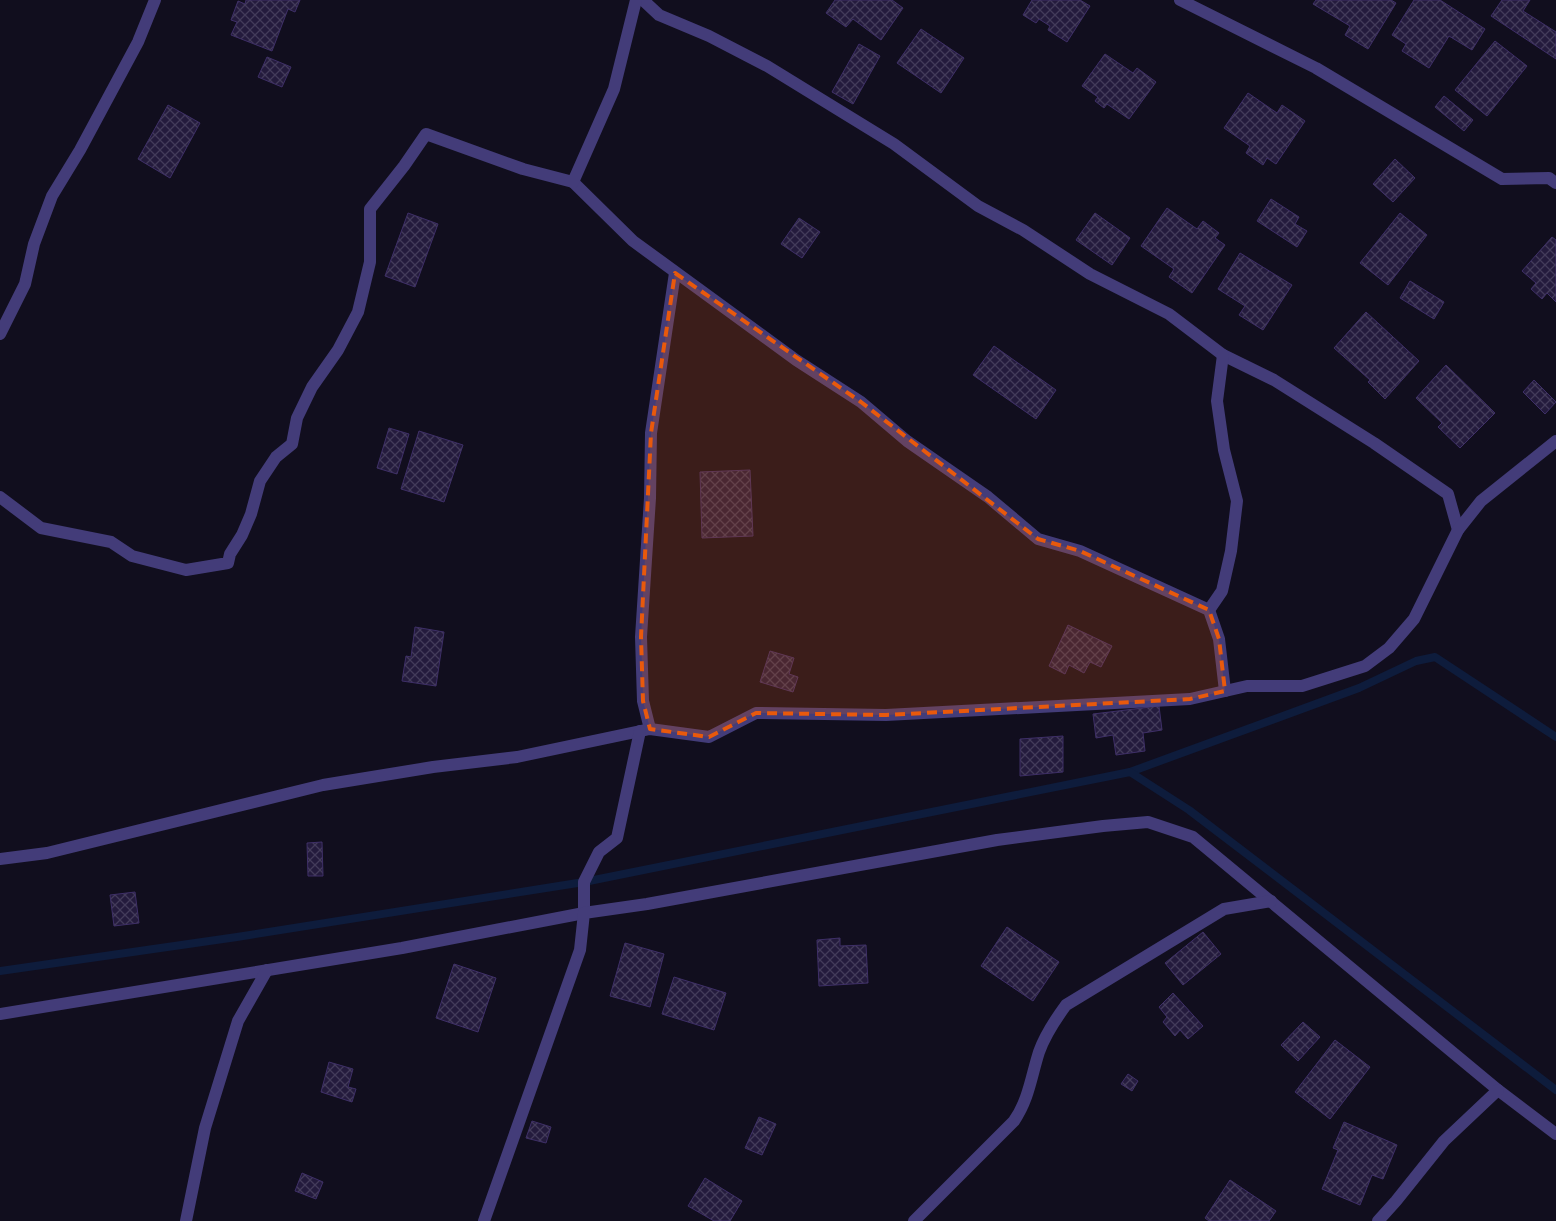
<svg xmlns="http://www.w3.org/2000/svg" width="1556" height="1221" viewBox="0 0 1556 1221" font-family="Ubuntu,sans-serif">
  <style>
    .lines { fill: none; stroke-linecap: round; stroke-linejoin: round }
    .stream { stroke: #0e1c3c; stroke-width: 8 }
    .building { fill: url(#building-cross-hatch); stroke: #3e2f67 }
    .minor { stroke: #433c79; stroke-width: 12 }
    .marked { fill: #e8590c; fill-opacity: 0.2; stroke: #e8590c; stroke-width: 4; stroke-dasharray: 10 6; stroke-linejoin: round }
  </style>
  <defs>
    <pattern id="building-cross-hatch" width="8" height="8" patternUnits="userSpaceOnUse" patternTransform="scale(1.25)"><rect width="8" height="8" fill="#241b3d"/><path d="M0 0l8 8M0 8l8-8" fill="none" stroke="#433b5a"/></pattern>
  </defs>
  <rect width="100%" height="100%" fill="#110e1e"/>
  <g class="lines">
    <g class="stream">
      <path d="M1130,772L1359,688L1416,661L1435,657L1556,737"/>
      <path d="M0,971L237,937L584,882L1130,772L1189,810L1556,1090"/>
    </g>
  </g>
  <g class="building">
    <path d="M246,0H300L295,12L288,9L272,51L231,35L237,22L231,20L238,1L245,4Z"/>
    <path d="M835,0H892L903,8L881,40L853,19L846,27L826,13Z"/>
    <path d="M1032,0H1080L1090,6L1067,42L1048,30L1050,26L1039,19L1036,23L1023,15Z"/>
    <path d="M1316,0H1391L1396,3L1368,49L1345,35L1350,26L1313,4Z"/>
    <path d="M1414,0H1440L1485,29L1472,50L1449,36L1429,68L1402,51L1406,44L1392,35Z"/>
    <path d="M1502,0H1530L1523,11L1556,32V59L1491,16Z"/>
    <path d="M921,29L964,58L941,93L897,63Z"/>
    <path d="M1495,41L1527,66L1487,116L1455,90Z"/>
    <path d="M859,44L880,56L853,104L832,92Z"/>
    <path d="M1105,54L1133,73L1137,68L1156,82L1129,119L1107,104L1104,108L1095,101L1098,97L1082,86Z"/>
    <path d="M267,57L291,67L282,87L258,77Z"/>
    <path d="M1248,93L1277,113L1282,105L1305,121L1276,164L1267,158L1263,165L1246,153L1250,146L1224,128Z"/>
    <path d="M1444,96L1473,120L1464,131L1435,107Z"/>
    <path d="M168,105L200,123L170,178L138,159Z"/>
    <path d="M1395,159L1415,178L1393,202L1373,184Z"/>
    <path d="M1271,199L1299,217L1295,224L1307,231L1297,247L1257,221Z"/>
    <path d="M1167,208L1197,229L1203,221L1219,233L1215,238L1225,245L1192,293L1169,277L1174,269L1141,246Z"/>
    <path d="M408,213L438,224L415,287L385,276Z"/>
    <path d="M1095,213L1130,238L1112,265L1076,240Z"/>
    <path d="M1400,213L1427,235L1388,285L1360,263Z"/>
    <path d="M799,218L820,232L802,258L781,244Z"/>
    <path d="M1552,237L1556,240V302L1547,293L1542,299L1531,289L1536,283L1522,271Z"/>
    <path d="M1240,253L1292,285L1263,330L1239,315L1245,306L1218,289Z"/>
    <path d="M1410,281L1444,302L1434,319L1400,298Z"/>
    <path d="M1366,312L1419,361L1385,399L1368,382L1370,380L1334,348Z"/>
    <path d="M994,346L1056,390L1036,419L973,375Z"/>
    <path d="M1446,365L1495,413L1460,448L1438,427L1442,423L1416,398Z"/>
    <path d="M1534,380L1556,402L1545,414L1523,392Z"/>
    <path d="M389,428L409,434L397,474L377,468Z"/>
    <path d="M419,431L463,445L444,502L401,489Z"/>
    <path d="M750,470L753,536L702,538L700,472Z"/>
    <path d="M1068,625L1112,646L1101,667L1090,662L1084,673L1069,665L1065,674L1049,666Z"/>
    <path d="M415,627L444,632L436,686L402,681L406,656L411,657Z"/>
    <path d="M770,651L794,658L789,674L798,677L793,692L760,682Z"/>
    <path d="M1159,706L1162,730L1143,733L1145,751L1116,755L1113,735L1096,738L1093,714Z"/>
    <path d="M1063,736V772L1020,776V739Z"/>
    <path d="M322,842L323,876H308L307,843Z"/>
    <path d="M135,892L139,923L114,926L110,895Z"/>
    <path d="M1007,927L1059,962L1033,1001L981,966Z"/>
    <path d="M1203,932L1221,954L1183,985L1165,963Z"/>
    <path d="M840,938V946L866,945L868,983L819,986L817,940Z"/>
    <path d="M625,943L664,954L650,1007L610,996Z"/>
    <path d="M454,964L496,978L478,1032L436,1018Z"/>
    <path d="M674,977L726,993L714,1030L662,1014Z"/>
    <path d="M1173,993L1203,1026L1188,1039L1180,1030L1175,1036L1163,1022L1167,1017L1159,1007Z"/>
    <path d="M1303,1022L1320,1037L1298,1061L1281,1045Z"/>
    <path d="M1335,1040L1370,1067L1330,1119L1295,1092Z"/>
    <path d="M329,1062L353,1069L348,1087L356,1089L352,1102L321,1092Z"/>
    <path d="M1128,1074L1138,1081L1132,1091L1121,1084Z"/>
    <path d="M759,1117L776,1124L762,1155L745,1148Z"/>
    <path d="M532,1121L551,1127L546,1143L526,1138Z"/>
    <path d="M1344,1122L1397,1145L1383,1179L1372,1175L1360,1205L1322,1189L1338,1150L1333,1148Z"/>
    <path d="M302,1173L323,1182L316,1199L295,1191Z"/>
    <path d="M705,1178L742,1201L730,1221H714L688,1206Z"/>
    <path d="M1230,1180L1276,1211L1269,1221H1209L1205,1218Z"/>
  </g>
  <g class="lines">
    <g class="minor">
      <path d="M643,0L659,15L709,36L767,66L894,144L978,206L1023,230L1090,274L1169,314L1223,355L1274,380L1374,443L1448,494L1458,530"/>
      <path d="M1180,0L1316,68L1502,179L1549,178L1556,183"/>
      <path d="M573,182L633,241L796,360L861,402L907,441L988,497L1038,539L1080,551L1209,610L1219,639L1225,691"/>
      <path d="M0,334L25,284L34,244L52,196L80,150L138,42L155,0"/>
      <path d="M0,497L41,528L111,542L132,556L186,570L228,563L230,554L242,535L251,514L260,481L276,457L292,444L297,418L312,387L338,350L358,312L370,262V209L404,166L426,134L523,169L573,182L614,89L636,0"/>
      <path d="M1209,610L1222,591L1231,551L1237,501L1224,450L1217,401L1223,355"/>
      <path d="M650,729L643,701L641,637L650,498L651,433L675,273"/>
      <path d="M0,859L47,853L323,785L433,767L517,757L650,729L709,737L756,713L886,715L1190,699L1247,686H1302L1365,666L1389,648L1414,619L1458,530L1481,501L1556,441"/>
      <path d="M0,1014L402,948L584,913V882L599,852L617,838L640,731"/>
      <path d="M186,1221L205,1128L238,1021L267,970"/>
      <path d="M484,1221L580,950L584,913L647,904L997,840L1103,826L1148,822L1193,837L1498,1090L1556,1134"/>
      <path d="M914,1221L1014,1121C1029,1099 1031,1077 1039,1052C1045,1035 1055,1020 1066,1005L1224,909L1271,901"/>
      <path d="M1378,1221L1396,1201L1444,1141L1498,1090"/>
    </g>
  </g>
  <path class="marked" d="M675,273L861,402L1038,539L1080,551L1209,610L1219,639L1225,691L1190,699L886,715L756,713L709,737L650,729L643,701L641,637L651,433Z"/>
</svg>
